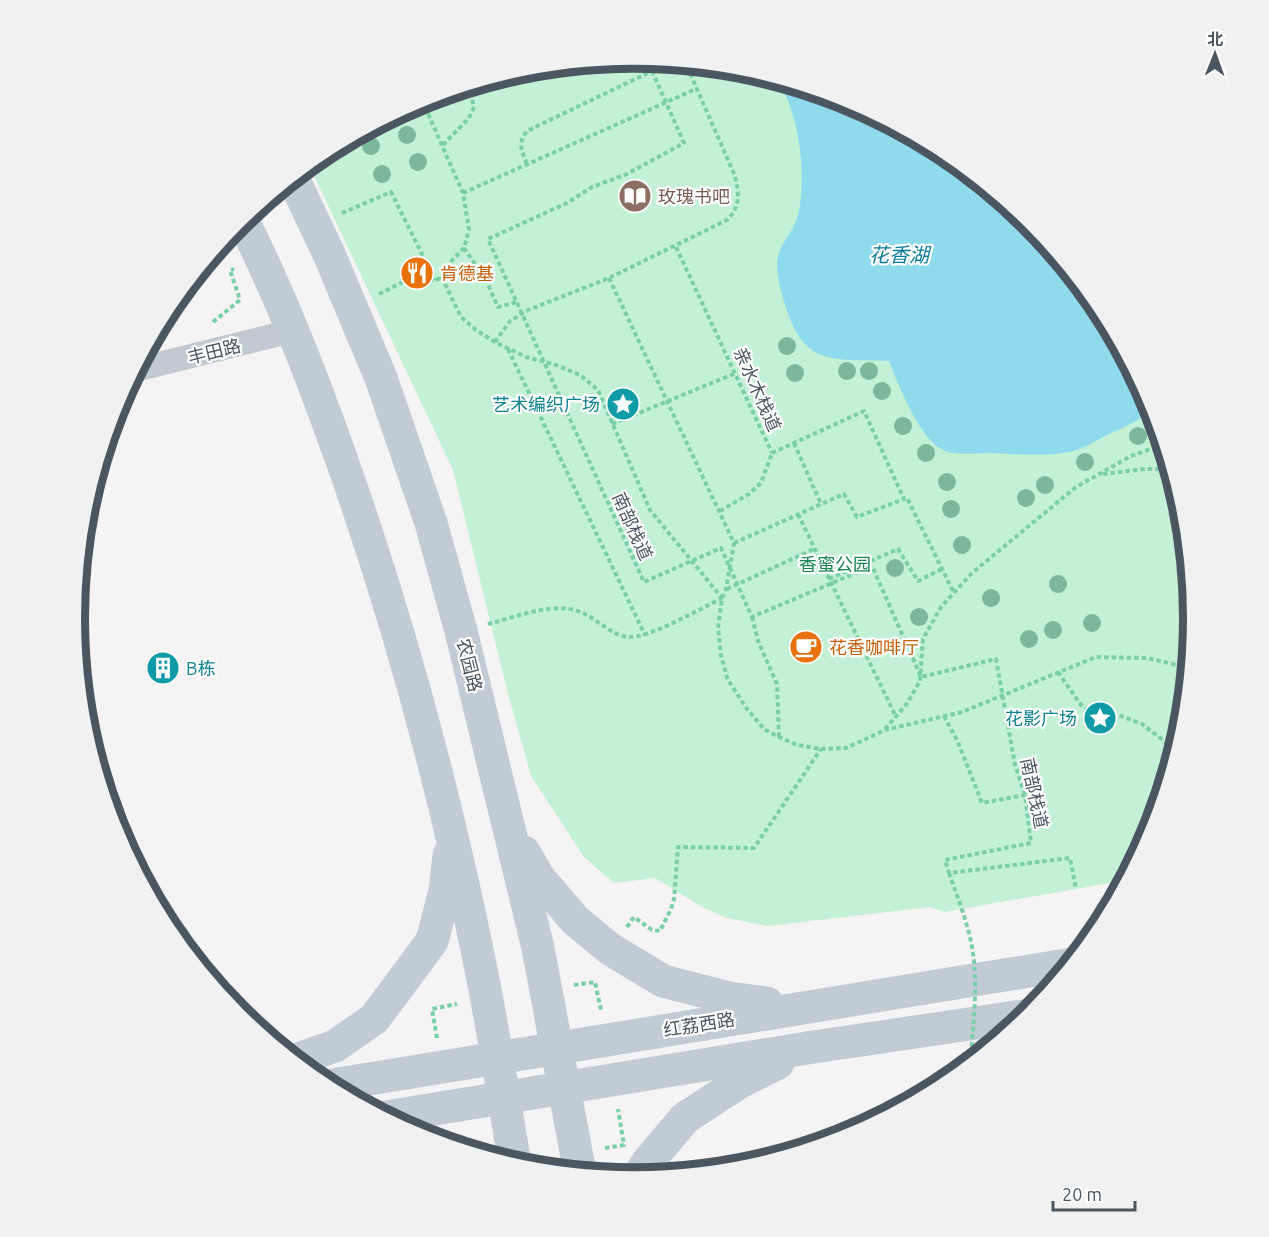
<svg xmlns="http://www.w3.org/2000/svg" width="1269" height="1237" viewBox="0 0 1269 1237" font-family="Ubuntu,'Noto Sans SC',sans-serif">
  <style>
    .green { fill: #c3f1d5 }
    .water { fill: #90daee }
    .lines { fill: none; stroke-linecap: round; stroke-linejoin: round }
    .path { stroke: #7ad0a6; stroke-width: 4; stroke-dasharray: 4.5 3; stroke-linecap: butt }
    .lane { stroke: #c1cad2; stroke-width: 12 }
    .street { stroke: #c1cad2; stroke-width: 24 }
    .secondary { stroke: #c1cbd6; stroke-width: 33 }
    .path-bridge { stroke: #7ad0a6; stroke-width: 4; stroke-dasharray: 4.5 3; stroke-linecap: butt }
    .tree { fill: #7bb799 }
    .labels { text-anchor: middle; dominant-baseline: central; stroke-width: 4.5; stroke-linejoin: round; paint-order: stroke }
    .education-label { font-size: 18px; fill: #785e54; stroke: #fff; text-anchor: start }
    .food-label { font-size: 18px; fill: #c56008; stroke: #fff; text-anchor: start }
    .street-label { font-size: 18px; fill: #4a5661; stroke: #fff }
    .culture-label { font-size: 18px; fill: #0d838f; stroke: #fff; text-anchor: end }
    .park-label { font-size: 18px; fill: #17864f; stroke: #fff }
    .water-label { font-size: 20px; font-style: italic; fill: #0c7c9b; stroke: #fff }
    .rim { fill: none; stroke: #4a5661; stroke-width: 8 }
  </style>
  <rect width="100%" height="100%" fill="#f5f3f3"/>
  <path class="green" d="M635,59L744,69L849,101L946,153L1031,223L1100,308L1152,405L1184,510L1194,619L1184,728L1152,833L1127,880L944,912L930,907L768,926L727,918L702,907L655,878L614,883L584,857L531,776L507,690L453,470L309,165L324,153L421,101L526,69Z"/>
  <path class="water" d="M776,79L849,101L946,153L1031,223L1100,308L1152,405C1144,419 1130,424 1116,431C1101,437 1087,448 1070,452C1044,457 1015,454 988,453C975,453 955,456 943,450C920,440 898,384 889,361C830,359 803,367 784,301C780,288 775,270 778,256C782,240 796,229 799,211C805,177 801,136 789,103C786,95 780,87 776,79Z"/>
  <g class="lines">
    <g class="path">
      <path d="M412,106L415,112"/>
      <path d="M425,107L463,193L469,230L464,248L444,269L442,278L461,317L476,330L495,342L526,357L556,365L580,375L598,390L650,510L722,598"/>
      <path d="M400,112L403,117"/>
      <path d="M374,126L376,130C396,120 419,114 433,97"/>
      <path d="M443,145L469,118L474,107L469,86"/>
      <path d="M527,164C522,151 517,143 527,131L652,71"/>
      <path d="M463,193L698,88"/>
      <path d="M342,213L391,192L435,280"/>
      <path d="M676,247L772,453"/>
      <path d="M464,248L486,280L498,307L517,302"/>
      <path d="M609,278L734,543L726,589L722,598L718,628L721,656L728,680L747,709L764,729L779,737L797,745L821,749L846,748L885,730L962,712L1096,657L1147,658L1190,668"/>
      <path d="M379,294L405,281L427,282L442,278"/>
      <path d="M213,322L240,300L230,270L234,269"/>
      <path d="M495,342L510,321L528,310L609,278L727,220C741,206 739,194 735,176L686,64"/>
      <path d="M508,349L645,635"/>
      <path d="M612,424L736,373"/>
      <path d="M794,443L821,504"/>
      <path d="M772,453L864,411L904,499L907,498L954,593"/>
      <path d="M1103,474L1145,469H1172"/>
      <path d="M720,511L749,494L761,483L772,453"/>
      <path d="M798,514L896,717"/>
      <path d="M734,543L844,494L857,517L904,499"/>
      <path d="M829,579L898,549L918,581L942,569"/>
      <path d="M727,589L814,549"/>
      <path d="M752,617L758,641L777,684L779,737"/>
      <path d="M488,624C517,617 555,600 583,613C598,620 611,635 628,637C648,639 702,608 722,598"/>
      <path d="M1058,672L1081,705L1093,715H1118L1142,724L1177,751"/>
      <path d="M944,716L958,742L982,803L1025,795L1031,843L945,860L949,873L1070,858L1076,889"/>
      <path d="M885,729L906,705L920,681L923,639L941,607L972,573L1076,487L1131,456L1148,450L1165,448"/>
      <path d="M627,927L634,917L652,930L660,931L671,909L674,899L678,847L754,848L821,749"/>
      <path d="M574,985L595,982L601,1010"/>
      <path d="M437,1038L432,1009L457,1004"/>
      <path d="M455,1134L458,1147"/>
      <path d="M605,1148L624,1145L618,1109"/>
    </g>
    <path class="lane" d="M765,1161L771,1158L792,1153"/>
    <path class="street" d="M135,370L292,331"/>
    <g class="secondary">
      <path d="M293,178L329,254L381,378L431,523L461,631L538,948L580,1173"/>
      <path d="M242,219C281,296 312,377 341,458C400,624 446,796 481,969C494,1034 504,1099 515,1165"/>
      <path d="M524,852L539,878L575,920L610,949L663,981L729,998L767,1003"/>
      <path d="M295,1060L335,1046L374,1019L401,983L432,941L445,891L449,855"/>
      <path d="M326,1086L1072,964"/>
      <path d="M386,1117L807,1048L1030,1015"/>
      <path d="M638,1178L647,1163L685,1118L740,1082L778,1063"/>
    </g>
    <g class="path-bridge">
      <path d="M652,71L684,143L627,174L592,187L567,203L488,239L644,582L721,548L752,617L872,566L921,677L996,659L1015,765L1025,795"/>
      <path d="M949,873C958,899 969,925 973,953C978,989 973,1028 970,1064"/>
    </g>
  </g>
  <g class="tree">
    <circle cx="407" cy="135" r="9"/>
    <circle cx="371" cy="146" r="9"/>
    <circle cx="418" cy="162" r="9"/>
    <circle cx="382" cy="174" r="9"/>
    <circle cx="787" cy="346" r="9"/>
    <circle cx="847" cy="371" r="9"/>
    <circle cx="869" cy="371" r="9"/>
    <circle cx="795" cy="373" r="9"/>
    <circle cx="882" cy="391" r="9"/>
    <circle cx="903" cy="426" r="9"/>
    <circle cx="1138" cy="436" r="9"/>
    <circle cx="926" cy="453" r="9"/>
    <circle cx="1085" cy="462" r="9"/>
    <circle cx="947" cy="482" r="9"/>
    <circle cx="1045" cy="485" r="9"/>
    <circle cx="1026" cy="498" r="9"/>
    <circle cx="951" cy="509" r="9"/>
    <circle cx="962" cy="545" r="9"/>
    <circle cx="895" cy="568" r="9"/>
    <circle cx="1058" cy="584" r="9"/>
    <circle cx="991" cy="598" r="9"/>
    <circle cx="919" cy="617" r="9"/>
    <circle cx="1092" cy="623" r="9"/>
    <circle cx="1053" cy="630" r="9"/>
    <circle cx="1029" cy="639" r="9"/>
  </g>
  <defs>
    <symbol id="library-disc" viewBox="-11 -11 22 22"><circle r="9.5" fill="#8d6e63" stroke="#fff"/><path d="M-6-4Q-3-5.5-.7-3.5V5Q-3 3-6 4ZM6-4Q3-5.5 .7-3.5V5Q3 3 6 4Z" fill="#fff"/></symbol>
    <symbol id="restaurant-disc" viewBox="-11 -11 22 22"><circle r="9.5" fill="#e8710a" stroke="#fff"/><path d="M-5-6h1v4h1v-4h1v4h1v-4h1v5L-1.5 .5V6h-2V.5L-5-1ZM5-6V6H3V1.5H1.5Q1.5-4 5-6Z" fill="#fff"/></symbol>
    <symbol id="sight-disc" viewBox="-11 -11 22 22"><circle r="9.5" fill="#0f9aa8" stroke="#fff"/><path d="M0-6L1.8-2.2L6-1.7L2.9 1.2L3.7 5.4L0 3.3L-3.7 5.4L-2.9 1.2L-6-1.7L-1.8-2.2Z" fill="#fff"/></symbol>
    <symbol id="cafe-disc" viewBox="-11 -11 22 22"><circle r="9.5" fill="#e8710a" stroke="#fff"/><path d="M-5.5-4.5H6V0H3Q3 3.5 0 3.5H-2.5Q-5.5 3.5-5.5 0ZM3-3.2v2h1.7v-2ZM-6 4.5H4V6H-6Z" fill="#fff"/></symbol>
    <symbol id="building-disc" viewBox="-11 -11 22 22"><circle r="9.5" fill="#0f9aa8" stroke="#fff"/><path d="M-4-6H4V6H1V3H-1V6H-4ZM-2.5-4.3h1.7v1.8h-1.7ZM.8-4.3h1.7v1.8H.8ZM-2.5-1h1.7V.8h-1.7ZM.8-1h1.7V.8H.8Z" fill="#fff"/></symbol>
  </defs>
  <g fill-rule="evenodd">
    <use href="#library-disc" x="616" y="177" width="38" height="38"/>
    <use href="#restaurant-disc" x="398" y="254" width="38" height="38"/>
    <use href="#sight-disc" x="604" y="385" width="38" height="38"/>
    <use href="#cafe-disc" x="787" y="628" width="38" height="38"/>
    <use href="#building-disc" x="144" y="649" width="38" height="38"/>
    <use href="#sight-disc" x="1081" y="699" width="38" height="38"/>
  </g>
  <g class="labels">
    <g class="education-label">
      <text x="658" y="196">玫瑰书吧</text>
    </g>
    <g class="food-label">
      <text x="440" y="273">肯德基</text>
      <text x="829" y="647">花香咖啡厅</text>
    </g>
    <g class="street-label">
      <text transform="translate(214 351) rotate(-14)">丰田路</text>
      <text transform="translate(758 389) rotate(66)">亲水木栈道</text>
      <text transform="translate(633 526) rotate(66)">南部栈道</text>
      <text transform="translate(470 665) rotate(76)">农园路</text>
      <text transform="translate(1035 793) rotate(78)">南部栈道</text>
      <text transform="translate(699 1024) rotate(-9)">红荔西路</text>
    </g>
    <g class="culture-label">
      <text x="600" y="404">艺术编织广场</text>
      <text x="186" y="668" text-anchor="start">B栋</text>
      <text x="1077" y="718">花影广场</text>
    </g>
    <g class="park-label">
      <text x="835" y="564">香蜜公园</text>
    </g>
    <g class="water-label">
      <text x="899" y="254">花香湖</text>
    </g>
  </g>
  <path d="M0 0H1269V1237H0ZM85 618a549 549 0 1 1 1098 0a549 549 0 1 1-1098 0Z" fill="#f1f1f2" fill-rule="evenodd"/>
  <path class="rim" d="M85 618a549 549 0 1 1 1098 0a549 549 0 1 1-1098 0Z"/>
  <g transform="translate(1215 54) rotate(1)" stroke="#ffffff" stroke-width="4.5" paint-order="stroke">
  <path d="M0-4.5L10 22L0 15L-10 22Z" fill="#4a5661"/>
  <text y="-9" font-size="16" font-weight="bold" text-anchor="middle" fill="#4a5661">北</text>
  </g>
  <path d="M1053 1201v9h82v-9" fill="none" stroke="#4a5661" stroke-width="3"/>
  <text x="1062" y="1201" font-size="18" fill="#4a5661" stroke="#ffffff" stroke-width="4.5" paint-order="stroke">20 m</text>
</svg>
